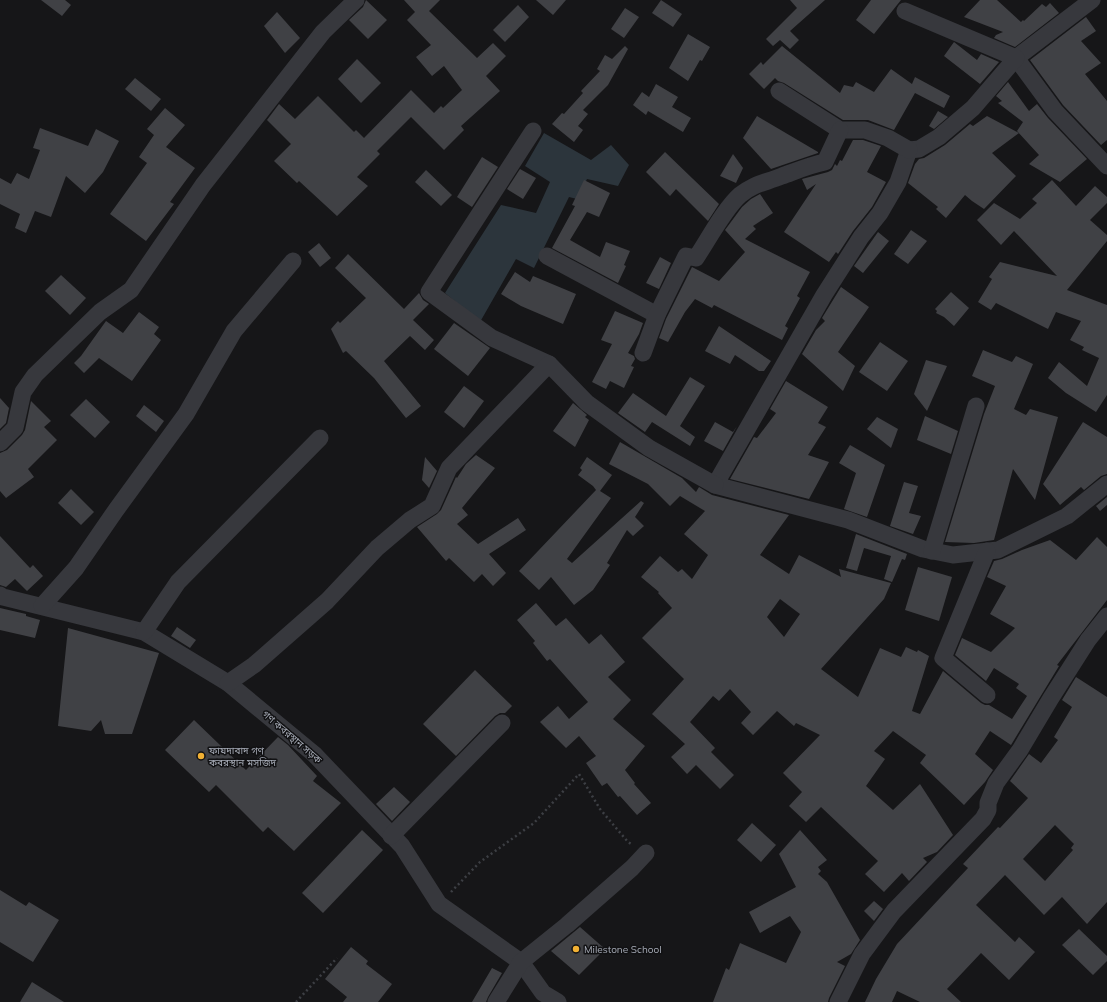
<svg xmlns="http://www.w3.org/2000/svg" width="1107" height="1002" viewBox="0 0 1107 1002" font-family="Mulish,'Noto Sans Bengali',sans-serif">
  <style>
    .water { fill: #2c353c }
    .building { fill: #404145; fill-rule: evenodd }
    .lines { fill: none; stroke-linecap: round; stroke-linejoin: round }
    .path { stroke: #3d3f44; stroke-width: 2.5; stroke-dasharray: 2 3; stroke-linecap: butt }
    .minor { stroke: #37383d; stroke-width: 17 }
    .poi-dot { fill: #f2b134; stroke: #111113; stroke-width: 1.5 }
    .labels { text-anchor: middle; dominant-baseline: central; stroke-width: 3; stroke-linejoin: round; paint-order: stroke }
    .street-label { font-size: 10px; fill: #a8adb8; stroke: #111113 }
    .poi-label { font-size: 10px; fill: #a8adb8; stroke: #111113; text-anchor: start }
  </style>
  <rect width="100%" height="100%" fill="#161618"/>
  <path class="water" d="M544,133L591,160L611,145L629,165L618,186L587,179L577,199L569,197L534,268L516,259L480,322L445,293L501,205L536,213L550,182L525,166Z"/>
  <g class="building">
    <path d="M41,0H65L71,5L62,16Z"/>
    <path d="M366,0L387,20L368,39L349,20L363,7Z"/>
    <path d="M404,0H440L429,11L477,58L493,43L506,56L486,76L500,91L461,126L464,130L444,150L411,117L377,151L380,154L357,177L368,186L337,216L299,181L297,183L274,161L291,144L267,120L279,104L295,119L318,96L354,132L356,130L364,138L411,90L434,113L441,106L443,108L462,90L444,66L432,76L416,57L431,45L407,20L415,12Z"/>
    <path d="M536,0H566L553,15Z"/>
    <path d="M661,0L682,14L673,27L652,13Z"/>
    <path d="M790,0H825L790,31L799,40L790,49L780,40L773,46L766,39L797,8Z"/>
    <path d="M871,0H901L874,34L856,20Z"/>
    <path d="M980,0H997L1021,22L1023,20L1024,21L1042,4L1046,7L1050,3L1059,13L1015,47L994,38L996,35L1003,32L964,17Z"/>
    <path d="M518,5L529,17L505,42L493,30Z"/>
    <path d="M625,8L639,17L624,38L611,29Z"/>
    <path d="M277,12L300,38L285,53L264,26Z"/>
    <path d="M1086,17L1096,31L1081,41L1101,63L1085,74L1107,101V140L1101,145L1063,105L1030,60Z"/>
    <path d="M688,34L710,47L702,61L700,60L688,81L669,68Z"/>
    <path d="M954,42L977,60L981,54L999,62L980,84L944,56Z"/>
    <path d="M625,46L628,49L608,85L583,110L588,114L578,126L583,130L574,142L552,124L562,113L564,114L583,93L581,91L600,71L597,69L605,55L612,59Z"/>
    <path d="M782,46L840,93L844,85L853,87L856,82L874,92L891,69L912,84L915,77L950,96L944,108L915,93L894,130L868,120H843L784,83L778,81L775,78L764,89L749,74L761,62L763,65Z"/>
    <path d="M357,59L381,83L361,103L338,79Z"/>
    <path d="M135,78L161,99L151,111L125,89Z"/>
    <path d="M1008,82L1029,111L1037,104L1048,118L1087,159L1060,182L1029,164L1039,155L1017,131L1023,122L998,103L1002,101L996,96Z"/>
    <path d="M656,84L678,97L672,107L691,118L683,132L648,111L646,115L633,105L642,92L649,97Z"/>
    <path d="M165,108L185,125L166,147L195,168L170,202L174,204L146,241L110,214L147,163L139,157L154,135L147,129Z"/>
    <path d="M938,111L948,117L934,129L929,126Z"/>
    <path d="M757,116L818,152V153L771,169L743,138Z"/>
    <path d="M987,116L1019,133L992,153L1016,176L984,209L972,201L965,195L946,218L936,209L938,207L908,183L915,164L919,159L924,158L945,145L970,124L973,126Z"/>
    <path d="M40,128L88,146L96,129L119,141L103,172L85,193L66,176L51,217L35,211L26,233L15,228L20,214L0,204V178L11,184L17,173L29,179L40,150L33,148Z"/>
    <path d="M853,140H863L881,146L867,172L886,182L872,207L853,231L838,254L836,252L829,262L784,232L816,184L807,190L802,179L828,172L832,170L835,164L837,166L840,160L842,161Z"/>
    <path d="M665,152L719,204L708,221L676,189L670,196L646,172Z"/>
    <path d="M733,154L743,168L736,183L720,176Z"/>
    <path d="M482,157L498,167L472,207L457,197Z"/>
    <path d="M520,169L536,178L523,199L507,189Z"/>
    <path d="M426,170L452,195L441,206L415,182Z"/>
    <path d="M584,180L610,193L599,217L587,212L570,240L600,257L606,242L630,251L624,265L626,266L618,283L552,248L575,206L572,205Z"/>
    <path d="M1052,180L1076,206L1095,186L1107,197V203L1090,220L1107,235V241L1067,290L1107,305V395L1096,412L1066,393L1048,378L1059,362L1087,386L1099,358L1082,350L1084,347L1070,340L1081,321L1056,312L1048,329L996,303L991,310L978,302L992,279L989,277L1000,262L1057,276L1014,231L1001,245L977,220L994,203L1020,219L1037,203L1032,199Z"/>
    <path d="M760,194L773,213L753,226L756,229L745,239L810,272L797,296L800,298L785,326L788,328L782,340L714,305L712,308L695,299L685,312L668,342L659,338L666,319L692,267L719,281L745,252L725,230L742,207L751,199Z"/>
    <path d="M911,230L927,241L908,264L894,254Z"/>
    <path d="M878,232L889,241L863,273L854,266Z"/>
    <path d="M319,243L331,258L320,267L308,252Z"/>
    <path d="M348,254L404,309L419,293L423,300L429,304L413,320L434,340L425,350L410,336L384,361L421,406L406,418L374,378L346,351L343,353L331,329L338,321L340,323L366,298L335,268Z"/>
    <path d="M660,257L671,263L659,289L646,283Z"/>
    <path d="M515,272L530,282L533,276L576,294L563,324L521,306L501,294Z"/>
    <path d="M61,275L86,298L70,315L45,291Z"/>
    <path d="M841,287L869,307L838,352L855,366L843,391L802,354L816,330L825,321L822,318Z"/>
    <path d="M951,292L969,308L954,326L944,317L936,313L937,311L935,309Z"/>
    <path d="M615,311L643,323L639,334L628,353L634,356L635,359L631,366L634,367L624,388L610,381L606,389L592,382L612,344L601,340Z"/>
    <path d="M139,312L159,327L154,334L161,340L132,381L99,358L84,373L74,363L81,356L106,321L123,333Z"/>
    <path d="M454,323L490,348L468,376L434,349Z"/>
    <path d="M719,326L771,361L764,371H759L735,355L730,364L705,351Z"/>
    <path d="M880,342L908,361L887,391L859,372Z"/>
    <path d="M983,350L1012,362L1016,356L1033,364L1014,409L1026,415L1030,409L1058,417L1035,500L1013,469L994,540L974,543L945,542L984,414L995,386L972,376Z"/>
    <path d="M926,360L947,366L927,411L914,394Z"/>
    <path d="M690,377L705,386L680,426L695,437L690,446L652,422L645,432L618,413L633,393L666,416Z"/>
    <path d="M786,381L828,407L818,423L826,427L808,455L829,462L809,499L730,479L754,437L757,438L776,413L770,409Z"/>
    <path d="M464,386L484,401L464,428L444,412Z"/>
    <path d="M0,398L9,408L6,423L0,429Z"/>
    <path d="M86,399L110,422L95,438L70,415Z"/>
    <path d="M31,401L51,421L44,427L57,440L28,469L34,477L6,498L0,491V453L7,450L22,435L25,430Z"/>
    <path d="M573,403L587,415L585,417L589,420L575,447L553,431Z"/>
    <path d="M144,405L164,421L156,432L136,416Z"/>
    <path d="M925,416L958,431L951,454L917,440Z"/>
    <path d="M877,417L898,429L891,448L867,429Z"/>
    <path d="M715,422L733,432L737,426L723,451L704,441Z"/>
    <path d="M1083,422L1107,437V474L1101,476L1084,490L1081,487L1060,505L1043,484Z"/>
    <path d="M620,442L682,478L696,492L699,487L712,495L789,515L760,555L789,574L799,555L841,577L839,569L891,583L884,599L821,669L858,697L880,648L901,657L906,647L917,652L918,650L929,656L912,711L920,714L943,671L981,703L985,705H989L1012,719L1027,696L1016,688L1019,684L994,668L986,681L955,655L962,638L991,652L1015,628L990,614L1006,586L987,577L994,561L1002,559L1022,550L1050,540L1076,560L1097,537L1107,547V600L1057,665L1059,666L1011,745L990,731L975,754L993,770L985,782L964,805L920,763L926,755L893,731L874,751L885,759L866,786L893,810L920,784L953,835L937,852L923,858L927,862L909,881L902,873L884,892L865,874L878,861L821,807L806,822L789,806L802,792L783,773L820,735L796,723L794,726L777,711L753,735L741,723L751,712L730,689L719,701L713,696L690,722L715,748L711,752L734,775L720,789L696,765L687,774L671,757L685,744L652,714L684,679L642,638L672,608L658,593L659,592L641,577L660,556L678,572L682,569L692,579L708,555L684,534L705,511L680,496L670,506L648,484L609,464ZM780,599L800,614L784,637L767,617Z"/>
    <path d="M850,445L885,465L867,517L844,509L856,473L839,463Z"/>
    <path d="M476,455L495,468L462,508L468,515L457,524L478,544L518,518L526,530L489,554L506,573L493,586L482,574L474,582L449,558L446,561L417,527L437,514L441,510L456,477L457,478L466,464Z"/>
    <path d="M425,457L437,471L429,488L422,480Z"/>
    <path d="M587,457L612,475L600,491L611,498L567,559L572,563L641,501L644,503L635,517L644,526L633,536L627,530L607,563L610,565L593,590L574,605L551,577L539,590L519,571L596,490L593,486L578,475L582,470L580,468Z"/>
    <path d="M904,482L918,486L909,513L921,516L913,534L890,526Z"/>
    <path d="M71,489L94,512L81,525L58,503Z"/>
    <path d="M1107,497V505L1100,511L1096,506Z"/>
    <path d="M856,534L907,554L905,560L902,559L892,582L884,579L891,556L864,548L857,571L846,568Z"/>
    <path d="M0,536L30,568L33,565L43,576L27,591L15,579L6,587L0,585Z"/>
    <path d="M918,567L952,577L939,621L905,610Z"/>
    <path d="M536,603L556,626L566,618L589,644L601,634L625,662L608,677L631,700L613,719L645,746L625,770L635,783L634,784L651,803L637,815L620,796L618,797L607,783L602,786L586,763L596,756L579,736L566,748L540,722L558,706L569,719L588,702L550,659L547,661L533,643L535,641L517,620Z"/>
    <path d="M0,608L26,614V616L40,620L35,638L0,630Z"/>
    <path d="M177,627L196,640L190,648L171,636Z"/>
    <path d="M68,628L159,653L132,734H105L101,720L91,731L58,726Z"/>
    <path d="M475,670L512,706L505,713H500L495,716L456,756L423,724Z"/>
    <path d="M1076,677L1107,697V902L1087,924L1062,897L1044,915L1005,875L976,905L1015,942L1019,937L1035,952L1009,980L981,953L947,989L961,1002H920L897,991L892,1002H865L876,979L897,944L968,868L963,864L998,827L1000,828L1028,798L1010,781L1029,754L1041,763L1058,740L1054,737L1072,707L1062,700ZM1055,825L1074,844L1071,848L1073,850L1045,881L1023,859Z"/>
    <path d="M194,720L246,770L278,737L288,745L317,776L313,781L341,803L294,851L268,827L263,832L216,785L209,792L165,750Z"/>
    <path d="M394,787L410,802L392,821L376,804Z"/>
    <path d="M752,823L776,845L761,862L737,840Z"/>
    <path d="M362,830L383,850L323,913L302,893Z"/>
    <path d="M800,830L827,860L818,867L821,871L818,874L827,882L860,940L851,954L837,962L845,966L829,998L828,1002H713L726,968L729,970L740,943L786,963L801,932L790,916L760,933L749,912L796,887L779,854Z"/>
    <path d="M0,890L26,906L29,902L59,920L33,962L0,942Z"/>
    <path d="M874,901L883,909L874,921L864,911Z"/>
    <path d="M580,927L605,949L579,975L551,951Z"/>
    <path d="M1079,929L1107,956V961L1093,975L1062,945Z"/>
    <path d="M351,947L368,961L366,964L392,984L378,1002H343L347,997L325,979Z"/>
    <path d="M492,968L502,973L488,997L486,1002H472Z"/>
    <path d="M32,982L64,1002H20Z"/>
  </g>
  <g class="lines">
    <g class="path">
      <path d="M451,892L480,862L534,823L579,774L600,809L628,842L633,845"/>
      <path d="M296,1002L337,958"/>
    </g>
    <g class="minor">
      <path d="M1092,0L1016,58L1055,111L1107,166"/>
      <path d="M905,11L1016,58L973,108L939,137L919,149L909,150L898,182L880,213L861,237L824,295L715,485L848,520L923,549L953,555L998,550L1067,516L1107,484"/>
      <path d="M779,91L840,130H865L888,138L909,150"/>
      <path d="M533,131L429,292L492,338L549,364"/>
      <path d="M547,256L657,315"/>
      <path d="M643,353L657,315L686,256L696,258C708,240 725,208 740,195C755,183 765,183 782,176C796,171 810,165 825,162L840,130"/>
      <path d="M0,443L15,428L23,392L35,375L100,312L131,290L203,185L323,32L356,0"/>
      <path d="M932,551L976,406"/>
      <path d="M0,595L3,597L144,632L228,683L314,754L402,846L439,904L521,962L543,993L558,1002"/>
      <path d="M42,606L76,568L116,510L186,414L234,331L293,261"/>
      <path d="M144,632L178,582L320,438"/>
      <path d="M228,683L254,665L327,601L377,548L410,520L432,506L449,468L549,364L587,403L649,448L715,485"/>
      <path d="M987,695L943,658L987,551"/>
      <path d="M391,836L502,723"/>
      <path d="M496,1002L521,962L567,925L632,868L646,853"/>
      <path d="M838,1002L862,954L894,911L983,819L988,810V803L996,783L1020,750L1051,698L1088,640L1107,616"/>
    </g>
  </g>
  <g class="poi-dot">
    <circle cx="201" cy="756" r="4"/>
    <circle cx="576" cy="949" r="4"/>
  </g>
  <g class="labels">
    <g class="street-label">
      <text transform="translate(292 737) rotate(41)">গণ কবরস্থান সড়ক</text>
    </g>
    <g class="poi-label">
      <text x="209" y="750">ফায়দাবাদ গণ<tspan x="209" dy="12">কবরস্থান মসজিদ</tspan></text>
      <text x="584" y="949">Milestone School</text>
    </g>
  </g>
</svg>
